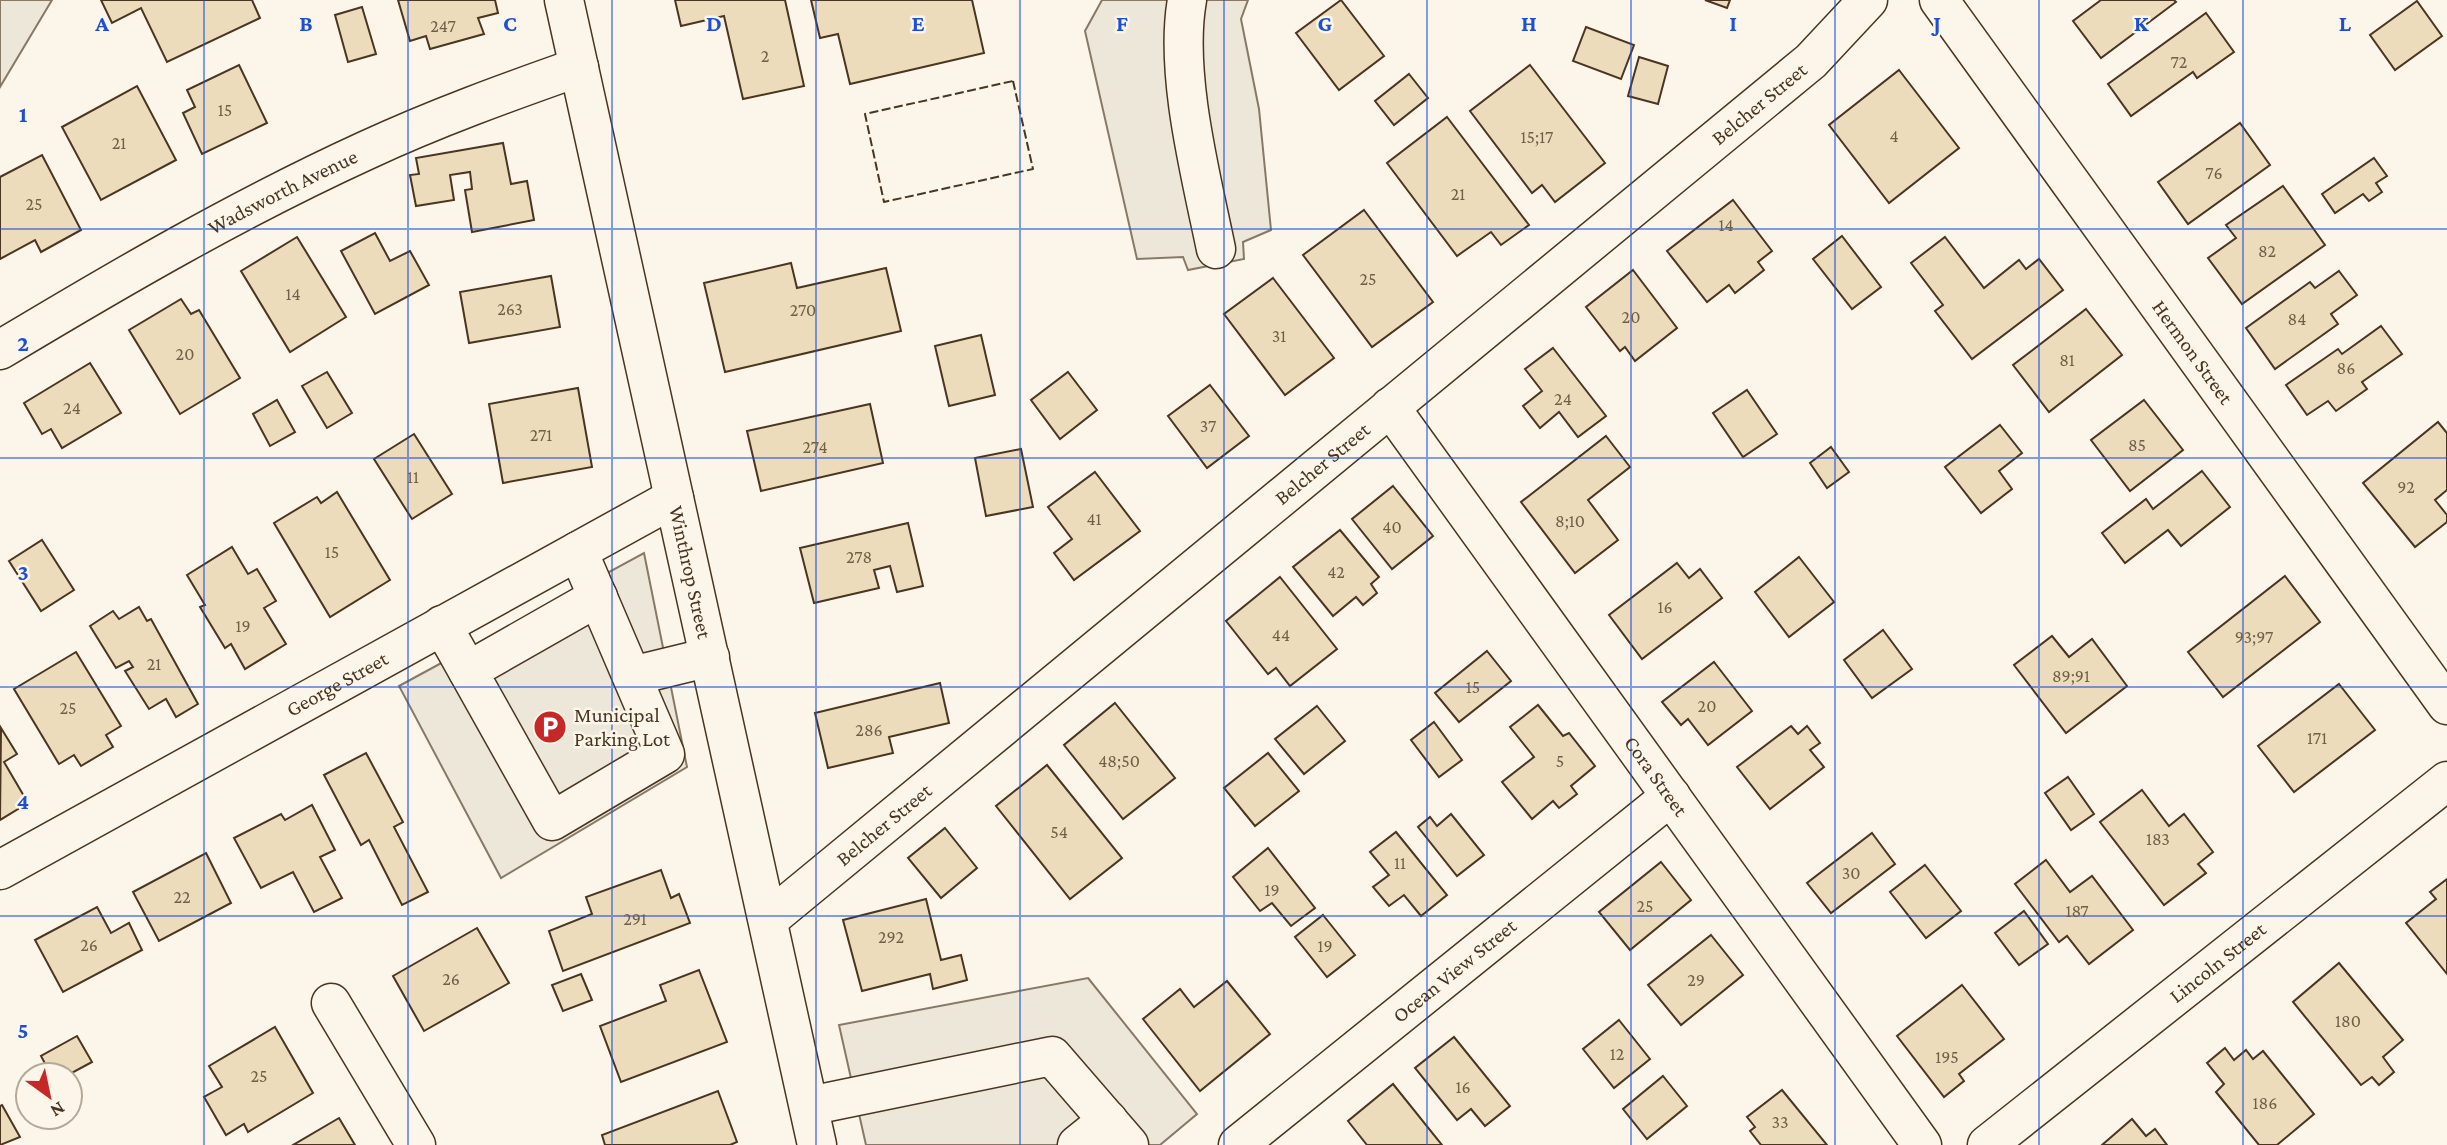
<svg xmlns="http://www.w3.org/2000/svg" width="2447" height="1145" viewBox="0 0 2447 1145" font-family="'Crimson Pro',serif">
  <style>
    .parking { fill: #ede7d9; stroke: #887966; stroke-width: 2 }
    .building { fill: #ecdcbc; stroke: #4a3520; stroke-width: 2 }
    .lines { fill: none; stroke-linecap: round; stroke-linejoin: round }
    .minor-casing { stroke: #4a3520; stroke-width: 41 }
    .major-casing { stroke: #4a3520; stroke-width: 41 }
    .minor { stroke: #fbf6e9; stroke-width: 38 }
    .major { stroke: #fbf6e9; stroke-width: 38 }
    .fence { stroke: #4a3520; stroke-width: 2; stroke-dasharray: 9 3.5; stroke-linecap: butt }
    .grid { fill: none; stroke: #1d4ed8; stroke-width: 2; stroke-opacity: 0.55 }
    .labels { text-anchor: middle; dominant-baseline: central; stroke-width: 5; stroke-linejoin: round; paint-order: stroke }
    .number-label { font-size: 18px; fill: #725f47 }
    .street-label { font-size: 21px; fill: #4a3520; stroke: #fbf6e9 }
    .poi-label { font-size: 21px; fill: #4a3520; stroke: #fbf6e9; text-anchor: start }
    .grid-label { font-size: 23px; text-anchor: middle; font-weight: bold; fill: #1d4ed8; stroke: #fbf6e9; stroke-width: 5; stroke-linejoin: round; paint-order: stroke }
  </style>
  <rect width="100%" height="100%" fill="#fbf6e9"/>
  <g class="parking">
    <path d="M0,0H52L0,87Z"/>
    <path d="M1102,0H1248L1241,19L1259,109L1271,230L1243,242L1244,259L1188,270L1183,257L1137,259L1085,31Z"/>
    <path d="M644,553L687,767L501,878L399,686Z"/>
    <path d="M1088,978L1197,1114L1160,1145H866L839,1025Z"/>
  </g>
  <g class="building">
    <path d="M101,0H252L260,18L167,62L141,8L112,23Z"/>
    <path d="M398,0H495L498,13L478,18L484,34L430,49L426,36L410,41Z"/>
    <path d="M675,0H785L804,86L743,99L724,16L681,26Z"/>
    <path d="M811,0H972L984,53L850,84L838,34L820,38Z"/>
    <path d="M1341,0L1384,56L1339,90L1296,33Z"/>
    <path d="M1705,0H1730L1727,8Z"/>
    <path d="M2101,0H2174L2176,2L2101,58L2073,21Z"/>
    <path d="M2417,1L2442,36L2395,70L2370,35Z"/>
    <path d="M362,7L376,54L348,62L335,15Z"/>
    <path d="M2206,13L2234,52L2197,78L2193,72L2131,116L2108,84Z"/>
    <path d="M1586,27L1634,45L1621,79L1573,61Z"/>
    <path d="M1639,57L1668,66L1658,104L1628,96Z"/>
    <path d="M239,65L267,123L202,154L183,113L195,107L187,90Z"/>
    <path d="M1530,65L1605,163L1555,202L1542,185L1532,193L1470,111Z"/>
    <path d="M1899,70L1959,148L1889,203L1829,125Z"/>
    <path d="M1409,74L1428,98L1394,125L1375,101Z"/>
    <path d="M137,86L176,160L101,200L62,127Z"/>
    <path d="M1447,117L1529,225L1501,245L1491,232L1457,256L1387,163Z"/>
    <path d="M2240,123L2270,165L2188,224L2158,182Z"/>
    <path d="M503,143L511,184L527,181L534,220L472,232L465,190L472,189L470,172L450,175L454,200L416,206L410,175L419,174L416,158Z"/>
    <path d="M42,155L81,230L41,252L35,240L0,259V177Z"/>
    <path d="M2374,158L2387,176L2376,183L2382,192L2369,201L2363,194L2335,213L2322,194Z"/>
    <path d="M2283,186L2325,245L2242,304L2208,258L2236,238L2226,225Z"/>
    <path d="M1733,200L1772,251L1758,262L1764,270L1735,293L1729,285L1707,302L1667,251Z"/>
    <path d="M1364,210L1433,302L1372,347L1303,255Z"/>
    <path d="M375,233L390,261L410,251L429,285L375,314L341,251Z"/>
    <path d="M1842,236L1881,287L1852,309L1813,259Z"/>
    <path d="M297,237L346,317L290,352L241,271Z"/>
    <path d="M1945,237L1984,288L2019,260L2026,269L2039,259L2063,290L1972,359L1935,311L1943,305L1911,263Z"/>
    <path d="M791,263L797,288L886,268L901,331L725,372L704,283Z"/>
    <path d="M1633,270L1677,328L1635,361L1625,347L1620,351L1586,307Z"/>
    <path d="M2339,271L2357,295L2331,314L2338,324L2275,369L2246,328L2310,282L2315,288Z"/>
    <path d="M551,276L560,327L469,343L460,292Z"/>
    <path d="M1273,278L1334,358L1285,395L1224,314Z"/>
    <path d="M181,299L191,314L199,310L240,378L180,414L129,330Z"/>
    <path d="M2086,309L2122,355L2049,412L2013,365Z"/>
    <path d="M2381,326L2402,354L2362,382L2367,389L2336,411L2328,401L2307,415L2286,385L2338,349L2342,354Z"/>
    <path d="M981,335L995,395L949,406L935,346Z"/>
    <path d="M1553,348L1606,416L1578,437L1559,412L1540,428L1523,406L1542,391L1525,369Z"/>
    <path d="M90,363L121,413L62,448L51,429L42,434L24,403Z"/>
    <path d="M327,372L352,413L327,428L302,386Z"/>
    <path d="M1068,372L1097,410L1060,439L1031,400Z"/>
    <path d="M1210,385L1249,436L1207,468L1168,416Z"/>
    <path d="M578,388L592,467L503,483L489,404Z"/>
    <path d="M1747,390L1777,434L1743,457L1713,413Z"/>
    <path d="M277,400L295,432L270,446L253,414Z"/>
    <path d="M2144,400L2183,450L2130,491L2091,440Z"/>
    <path d="M870,404L883,463L761,491L747,431Z"/>
    <path d="M2438,422L2447,433V490L2435,500L2447,515V522L2415,547L2363,483Z"/>
    <path d="M2000,425L2022,453L1999,471L2012,489L1981,513L1945,467Z"/>
    <path d="M414,434L452,494L412,519L374,459Z"/>
    <path d="M1606,436L1630,467L1588,500L1618,540L1575,573L1521,502Z"/>
    <path d="M1831,447L1849,472L1827,488L1810,463Z"/>
    <path d="M1021,449L1033,507L986,516L975,458Z"/>
    <path d="M2202,471L2230,507L2181,546L2168,530L2125,563L2102,533L2146,499L2153,509Z"/>
    <path d="M1095,472L1140,531L1074,580L1054,553L1072,539L1048,507Z"/>
    <path d="M1393,486L1433,536L1392,569L1352,519Z"/>
    <path d="M337,492L390,580L330,617L274,523L317,497L321,503Z"/>
    <path d="M908,523L923,586L897,592L890,566L874,570L879,588L814,603L800,548Z"/>
    <path d="M1340,530L1379,577L1371,584L1377,593L1363,605L1356,597L1333,616L1293,567Z"/>
    <path d="M42,540L74,590L41,611L9,561Z"/>
    <path d="M232,547L248,574L257,569L276,601L264,608L286,644L245,669L231,644L225,648L200,607L205,605L187,575Z"/>
    <path d="M1799,557L1834,602L1789,637L1755,592Z"/>
    <path d="M1677,563L1689,578L1700,569L1722,598L1642,659L1609,615Z"/>
    <path d="M2285,576L2320,622L2223,697L2188,652Z"/>
    <path d="M1280,577L1337,649L1290,686L1276,668L1268,674L1226,621Z"/>
    <path d="M139,607L147,621L151,619L198,704L176,717L166,699L149,709L125,671L133,667L129,661L116,668L90,626L113,611L119,619Z"/>
    <path d="M1883,630L1912,669L1872,698L1844,660Z"/>
    <path d="M2052,636L2069,657L2092,639L2127,686L2066,733L2014,665Z"/>
    <path d="M1487,651L1511,681L1459,722L1435,693Z"/>
    <path d="M76,652L121,726L106,735L113,747L81,766L74,755L59,764L14,689Z"/>
    <path d="M1714,662L1752,711L1708,745L1688,719L1681,725L1662,702Z"/>
    <path d="M940,683L949,723L889,737L893,753L828,768L815,713Z"/>
    <path d="M2339,684L2375,730L2294,792L2258,746Z"/>
    <path d="M1115,703L1175,778L1123,819L1064,745Z"/>
    <path d="M1538,705L1563,736L1569,733L1595,766L1571,786L1577,794L1559,808L1553,801L1532,819L1502,782L1534,757L1510,727Z"/>
    <path d="M1317,706L1345,741L1304,774L1275,739Z"/>
    <path d="M1434,722L1462,760L1439,777L1411,740Z"/>
    <path d="M1791,726L1798,734L1807,726L1820,743L1810,750L1824,767L1770,809L1737,767Z"/>
    <path d="M1,728L17,754L4,762L28,803L0,820Z"/>
    <path d="M366,753L403,822L394,827L428,892L402,905L369,840L361,845L324,775Z"/>
    <path d="M1268,753L1299,791L1255,826L1224,788Z"/>
    <path d="M1047,765L1122,858L1070,899L996,806Z"/>
    <path d="M2068,777L2094,814L2071,830L2045,793Z"/>
    <path d="M2142,790L2169,826L2184,814L2213,852L2198,864L2206,873L2164,905L2100,822Z"/>
    <path d="M312,805L335,850L320,857L342,898L314,912L293,872L261,888L234,838L281,814L285,820Z"/>
    <path d="M1451,814L1484,855L1457,876L1418,827L1430,817L1437,826Z"/>
    <path d="M945,828L977,868L941,898L908,858Z"/>
    <path d="M1396,832L1447,895L1421,916L1404,895L1389,906L1373,887L1389,875L1370,852Z"/>
    <path d="M1872,833L1895,864L1831,913L1807,883Z"/>
    <path d="M1268,848L1315,908L1291,926L1272,903L1260,911L1233,877Z"/>
    <path d="M206,853L231,903L159,941L133,892Z"/>
    <path d="M2046,860L2070,892L2092,876L2133,930L2089,964L2067,936L2059,942L2015,884Z"/>
    <path d="M1661,862L1691,900L1630,950L1599,912Z"/>
    <path d="M1925,865L1961,911L1926,938L1890,892Z"/>
    <path d="M661,870L671,898L679,894L690,923L563,971L549,931L592,914L586,897Z"/>
    <path d="M2447,879V974L2406,923L2436,899L2430,892Z"/>
    <path d="M926,899L941,960L961,955L967,980L933,989L930,974L862,991L843,920Z"/>
    <path d="M97,907L111,933L129,923L142,950L63,992L35,940Z"/>
    <path d="M2024,911L2048,944L2019,965L1995,933Z"/>
    <path d="M1323,915L1355,955L1327,977L1295,937Z"/>
    <path d="M477,928L509,983L424,1031L393,976Z"/>
    <path d="M1711,935L1743,975L1681,1025L1648,985Z"/>
    <path d="M2339,963L2403,1040L2383,1057L2394,1072L2379,1085L2372,1077L2361,1085L2293,1002Z"/>
    <path d="M699,970L727,1042L621,1082L600,1026L666,1001L660,985Z"/>
    <path d="M581,974L592,1000L563,1011L552,985Z"/>
    <path d="M1227,981L1270,1034L1200,1091L1143,1019L1180,989L1194,1007Z"/>
    <path d="M1962,985L2004,1039L1959,1074L1964,1081L1944,1097L1897,1036Z"/>
    <path d="M1619,1020L1650,1059L1614,1088L1583,1049Z"/>
    <path d="M275,1027L313,1093L248,1132L244,1124L226,1135L204,1097L222,1087L209,1066Z"/>
    <path d="M77,1036L92,1062L68,1075H51L41,1056Z"/>
    <path d="M1454,1037L1510,1106L1485,1126L1471,1109L1457,1120L1415,1068Z"/>
    <path d="M2225,1048L2234,1060L2246,1050L2253,1059L2263,1051L2314,1114L2277,1145H2259L2216,1092L2224,1084L2207,1063Z"/>
    <path d="M1663,1076L1687,1106L1647,1139L1623,1109Z"/>
    <path d="M1393,1084L1442,1145H1367L1348,1121Z"/>
    <path d="M1782,1090L1827,1145H1761L1750,1131L1755,1127L1747,1117Z"/>
    <path d="M718,1091L737,1142L730,1145H605L602,1135Z"/>
    <path d="M2,1105L20,1137L0,1145V1106Z"/>
    <path d="M339,1118L355,1145H293Z"/>
    <path d="M2132,1119L2146,1136L2155,1129L2167,1145H2102Z"/>
  </g>
  <g class="lines">
    <defs>
      <g id="minor">
        <path d="M1187,0C1174,73 1201,176 1216,249"/>
        <path id="s1" d="M1939,0L2447,705"/>
        <path id="s2" d="M0,350C120,278 240,208 367,150C436,118 508,92 579,67"/>
        <path id="s3" d="M1390,407L1922,1145"/>
        <path d="M442,625L552,821L665,754L578,551"/>
        <path d="M468,671L598,597"/>
        <path d="M632,676L710,657"/>
        <path id="s4" d="M0,870L674,498"/>
        <path id="s5" d="M768,920L1811,61L1868,0"/>
        <path d="M331,1003L416,1145"/>
        <path d="M809,1106L1052,1056L1129,1145"/>
        <path d="M1077,1145L1108,1120"/>
        <path id="s6" d="M1238,1145L1671,796"/>
        <path id="s7" d="M1987,1145L2447,781"/>
      </g>
      <g id="major">
        <path id="s8" d="M564,0L817,1145"/>
      </g>
    </defs>
    <use href="#minor" class="minor-casing"/>
    <use href="#major" class="major-casing"/>
    <use href="#minor" class="minor"/>
    <use href="#major" class="major"/>
    <path class="fence" d="M1013,81L1033,169L884,202L865,114Z"/>
  </g>
  <path class="grid" d="M204,0V1145M408,0V1145M612,0V1145M816,0V1145M1020,0V1145M1224,0V1145M1427,0V1145M1631,0V1145M1835,0V1145M2039,0V1145M2243,0V1145M0,229H2447M0,458H2447M0,687H2447M0,916H2447"/>
  <defs>
    <symbol id="parking-disc" viewBox="-11 -11 22 22"><circle r="9.5" fill="#c62828" stroke="#fbf6e9"/><path d="M-3.5-5.5H1a3.5 3.5 0 0 1 0 7H-1V5.5H-3.5ZM-1-3.4V-.6H.8a1.4 1.4 0 0 0 0-2.8Z" fill="#fff"/></symbol>
  </defs>
  <g fill-rule="evenodd">
    <use href="#parking-disc" x="531" y="708" width="38" height="38"/>
  </g>
  <g class="labels">
    <g class="number-label">
      <text x="443" y="26">247</text>
      <text x="765" y="56">2</text>
      <text x="2179" y="62">72</text>
      <text x="225" y="110">15</text>
      <text x="1894" y="136">4</text>
      <text x="1537" y="137">15;17</text>
      <text x="119" y="143">21</text>
      <text x="2214" y="173">76</text>
      <text x="1458" y="194">21</text>
      <text x="34" y="204">25</text>
      <text x="1726" y="225">14</text>
      <text x="2267" y="251">82</text>
      <text x="1368" y="279">25</text>
      <text x="293" y="294">14</text>
      <text x="510" y="309">263</text>
      <text x="803" y="310">270</text>
      <text x="1631" y="317">20</text>
      <text x="2297" y="319">84</text>
      <text x="1279" y="336">31</text>
      <text x="185" y="354">20</text>
      <text x="2067" y="360">81</text>
      <text x="2346" y="368">86</text>
      <text x="1563" y="399">24</text>
      <text x="72" y="408">24</text>
      <text x="1208" y="426">37</text>
      <text x="541" y="435">271</text>
      <text x="2137" y="445">85</text>
      <text x="815" y="447">274</text>
      <text x="413" y="477">11</text>
      <text x="2406" y="487">92</text>
      <text x="1094" y="519">41</text>
      <text x="1570" y="521">8;10</text>
      <text x="1392" y="527">40</text>
      <text x="332" y="552">15</text>
      <text x="859" y="557">278</text>
      <text x="1336" y="572">42</text>
      <text x="1665" y="607">16</text>
      <text x="243" y="626">19</text>
      <text x="1281" y="635">44</text>
      <text x="2254" y="637">93;97</text>
      <text x="154" y="664">21</text>
      <text x="2071" y="676">89;91</text>
      <text x="1473" y="687">15</text>
      <text x="1707" y="706">20</text>
      <text x="68" y="708">25</text>
      <text x="869" y="730">286</text>
      <text x="2317" y="738">171</text>
      <text x="1119" y="761">48;50</text>
      <text x="1560" y="761">5</text>
      <text x="1059" y="832">54</text>
      <text x="2158" y="839">183</text>
      <text x="1400" y="863">11</text>
      <text x="1851" y="873">30</text>
      <text x="1272" y="890">19</text>
      <text x="182" y="897">22</text>
      <text x="1645" y="906">25</text>
      <text x="2077" y="911">187</text>
      <text x="635" y="919">291</text>
      <text x="891" y="937">292</text>
      <text x="89" y="945">26</text>
      <text x="1325" y="946">19</text>
      <text x="451" y="979">26</text>
      <text x="1696" y="980">29</text>
      <text x="2348" y="1021">180</text>
      <text x="1617" y="1054">12</text>
      <text x="1947" y="1057">195</text>
      <text x="259" y="1076">25</text>
      <text x="1463" y="1087">16</text>
      <text x="2265" y="1103">186</text>
      <text x="1780" y="1122">33</text>
    </g>
    <g class="street-label">
      <text stroke="none"><textPath href="#s5" startOffset="1284">Belcher Street</textPath></text>
      <text stroke="none"><textPath href="#s2" startOffset="324">Wadsworth Avenue</textPath></text>
      <text stroke="none"><textPath href="#s1" startOffset="434">Hermon Street</textPath></text>
      <text stroke="none"><textPath href="#s5" startOffset="718">Belcher Street</textPath></text>
      <text stroke="none"><textPath href="#s8" startOffset="586">Winthrop Street</textPath></text>
      <text stroke="none"><textPath href="#s4" startOffset="385">George Street</textPath></text>
      <text stroke="none"><textPath href="#s3" startOffset="455">Cora Street</textPath></text>
      <text stroke="none"><textPath href="#s5" startOffset="150">Belcher Street</textPath></text>
      <text stroke="none"><textPath href="#s7" startOffset="294">Lincoln Street</textPath></text>
      <text stroke="none"><textPath href="#s6" startOffset="278">Ocean View Street</textPath></text>
    </g>
    <g class="poi-label">
      <text x="574" y="715">Municipal<tspan x="574" dy="24">Parking Lot</tspan></text>
    </g>
  </g>
  <g class="grid-label">
    <text x="102" y="31">A</text>
    <text x="306" y="31">B</text>
    <text x="510" y="31">C</text>
    <text x="714" y="31">D</text>
    <text x="918" y="31">E</text>
    <text x="1122" y="31">F</text>
    <text x="1325" y="31">G</text>
    <text x="1529" y="31">H</text>
    <text x="1733" y="31">I</text>
    <text x="1937" y="31">J</text>
    <text x="2141" y="31">K</text>
    <text x="2345" y="31">L</text>
    <text x="23" y="122">1</text>
    <text x="23" y="351">2</text>
    <text x="23" y="580">3</text>
    <text x="23" y="809">4</text>
    <text x="23" y="1038">5</text>
  </g>
  <g transform="translate(49 1096) rotate(147)"><circle r="33" fill="#fbf6e9" stroke="#b4a999" stroke-width="2"/>
  <path d="M0-5L12 26L0 18L-12 26Z" fill="#c62828"/>
  <text y="-10" font-size="19" font-weight="bold" text-anchor="middle" fill="#4a3520">N</text>
  </g>
</svg>
